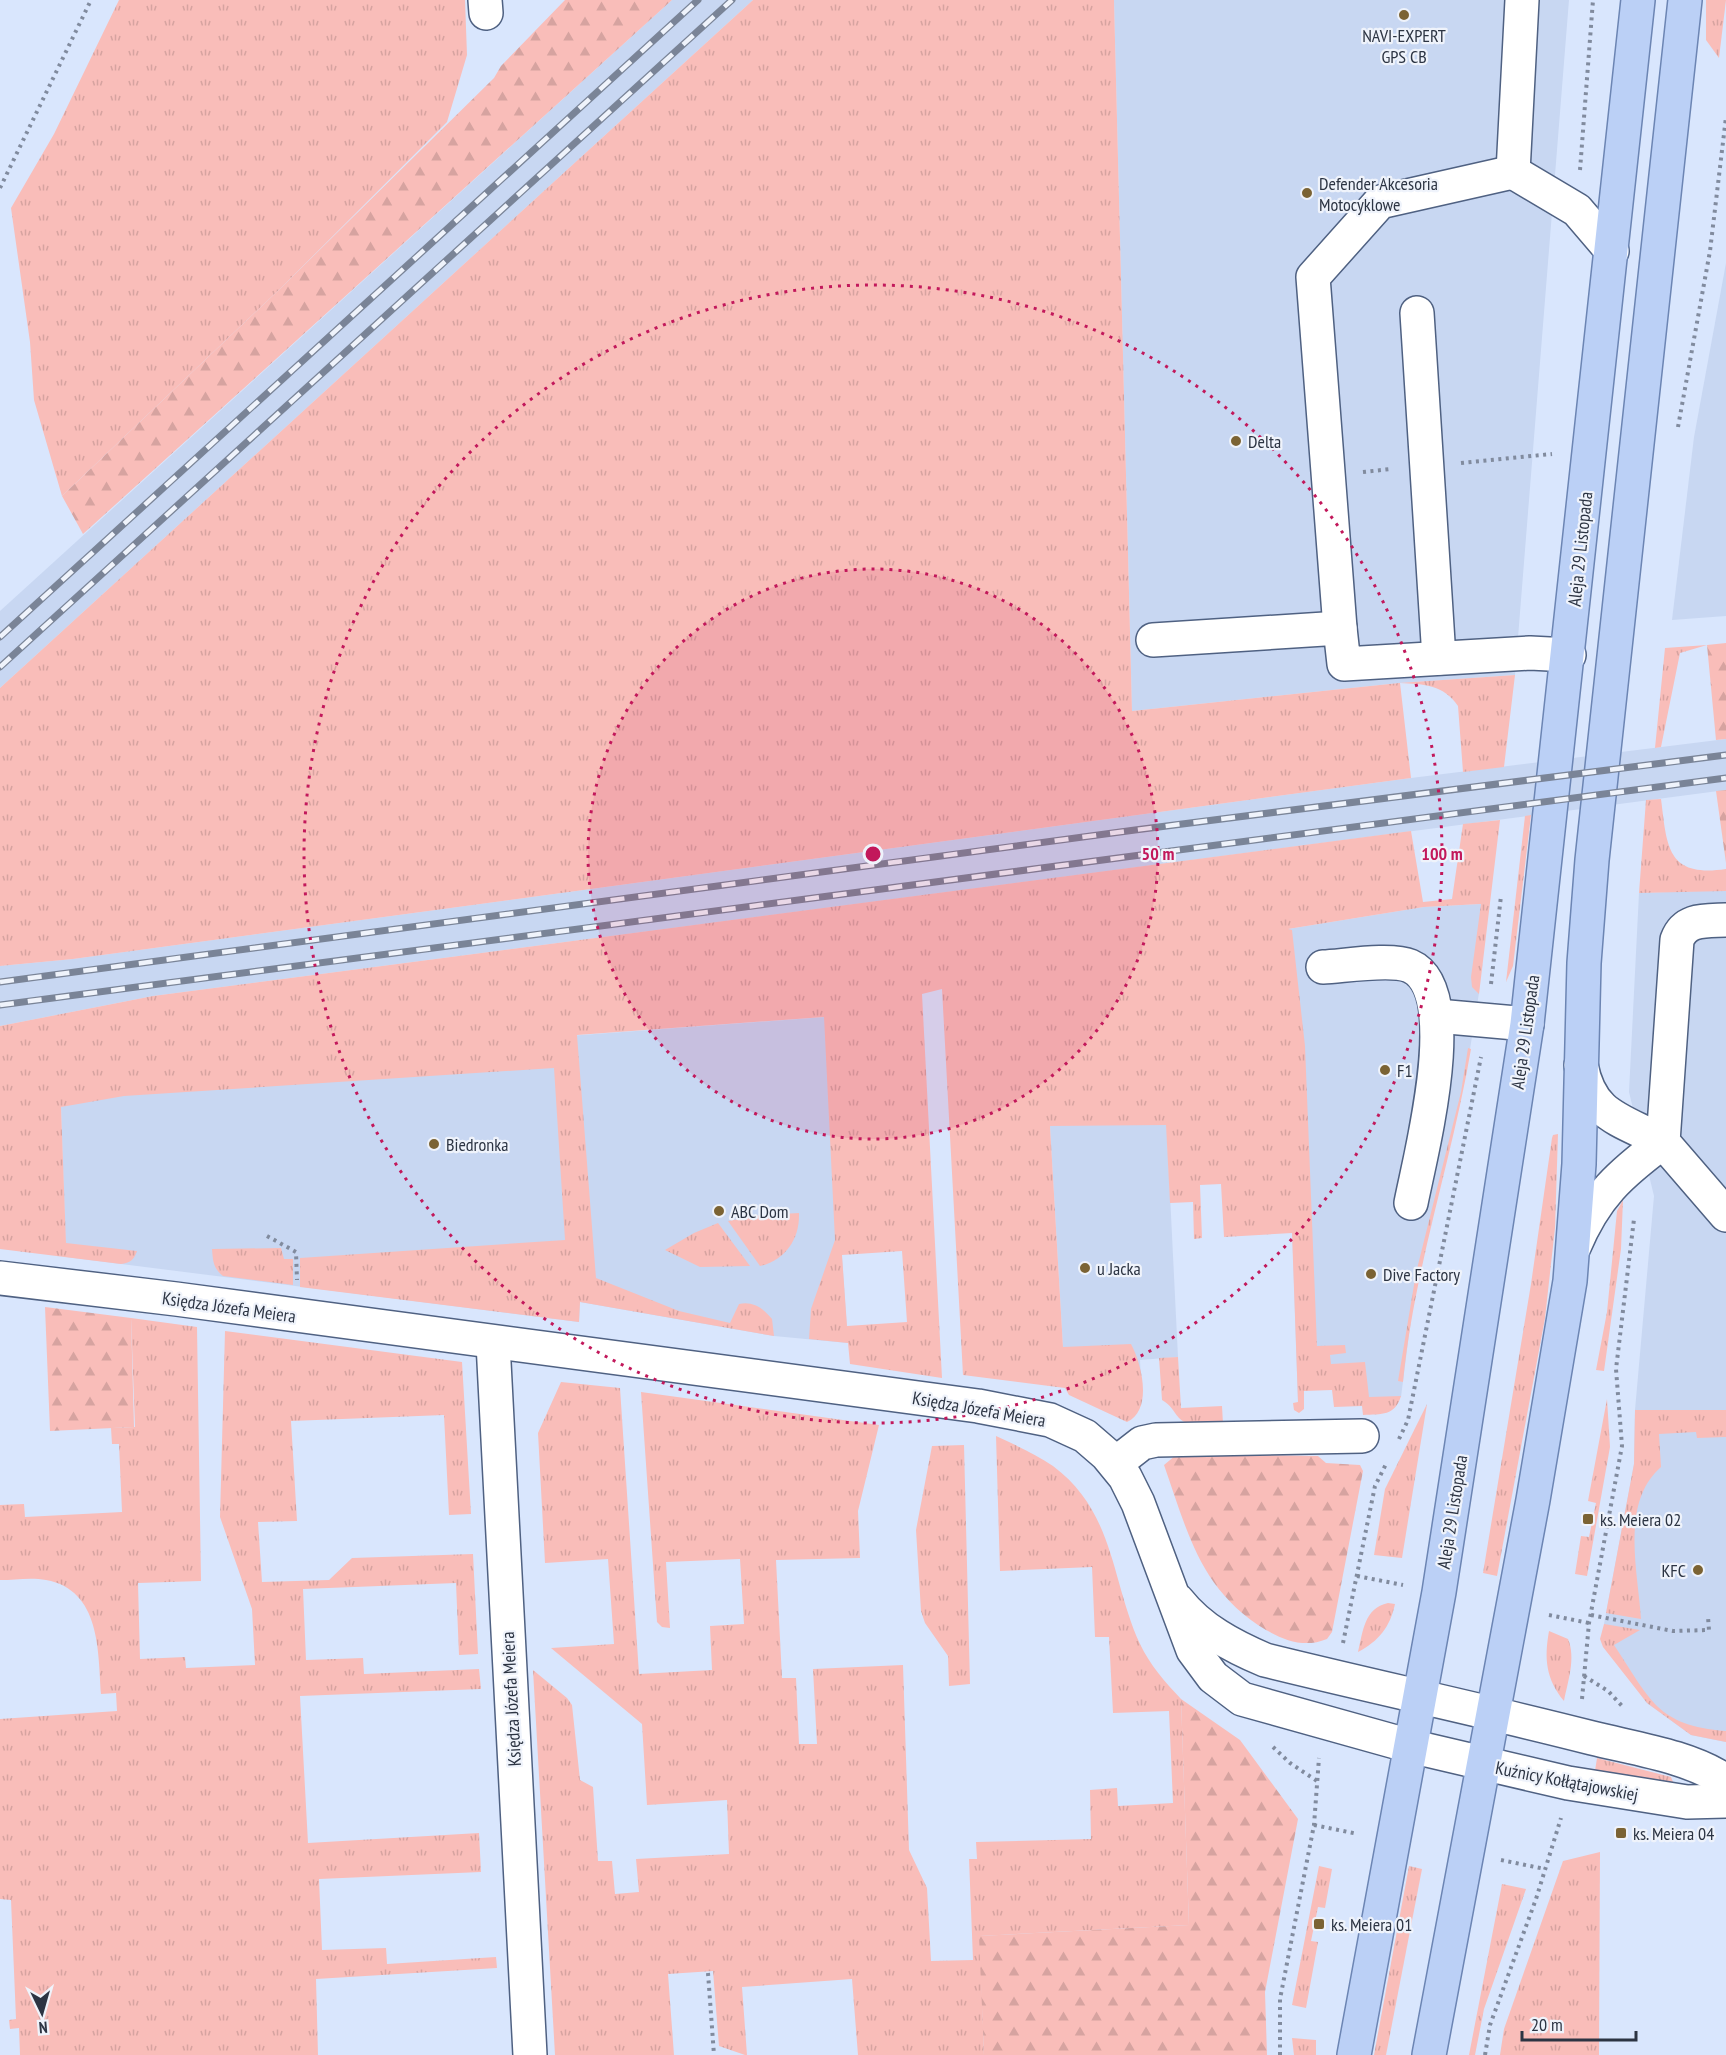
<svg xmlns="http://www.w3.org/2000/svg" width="1726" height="2055" viewBox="0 0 1726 2055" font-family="'PT Sans Narrow',sans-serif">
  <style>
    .built { fill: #c8d7f2 }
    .grass { fill: url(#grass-tufts); fill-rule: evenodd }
    .forest { fill: url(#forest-firs) }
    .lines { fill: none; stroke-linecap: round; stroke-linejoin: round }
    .minor-casing { stroke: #4f6182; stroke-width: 36 }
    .major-casing { stroke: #6c85b3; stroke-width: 36 }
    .path { stroke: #818b9e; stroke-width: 4; stroke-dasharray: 3 4.5; stroke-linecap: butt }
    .minor { stroke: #fff; stroke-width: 33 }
    .major { stroke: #bbd0f6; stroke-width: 33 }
    .rail-casing { stroke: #7a8497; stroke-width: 7 }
    .rail { stroke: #eff3fb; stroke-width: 4.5; stroke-dasharray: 14; stroke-linecap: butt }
    .ring { fill: none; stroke: #c2185b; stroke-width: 3; stroke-dasharray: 3 6 }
    .poi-dot { fill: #7b6334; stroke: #eff3fb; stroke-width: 2 }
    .labels { text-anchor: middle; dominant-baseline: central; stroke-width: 4.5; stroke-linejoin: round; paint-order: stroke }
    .poi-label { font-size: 18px; fill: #2c3443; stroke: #eff3fb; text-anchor: start }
    .street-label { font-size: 18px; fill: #2c3443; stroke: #eff3fb }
    .centre { fill: #c2185b; stroke: #eff3fb; stroke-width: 3 }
    .ring-label { font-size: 18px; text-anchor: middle; font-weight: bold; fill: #c2185b; stroke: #eff3fb; stroke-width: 4.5; stroke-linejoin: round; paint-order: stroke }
  </style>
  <defs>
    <pattern id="grass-tufts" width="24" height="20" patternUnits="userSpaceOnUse" patternTransform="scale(1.5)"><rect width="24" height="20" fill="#f9bdb9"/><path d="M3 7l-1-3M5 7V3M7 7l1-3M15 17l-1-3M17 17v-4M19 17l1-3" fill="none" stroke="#d6a3a0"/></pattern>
    <pattern id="forest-firs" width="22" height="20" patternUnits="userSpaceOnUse" patternTransform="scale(1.5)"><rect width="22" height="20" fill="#f9bdb9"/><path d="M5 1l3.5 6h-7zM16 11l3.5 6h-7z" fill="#d6a3a0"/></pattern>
  </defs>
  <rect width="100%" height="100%" fill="#d9e6fd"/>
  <g class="built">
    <path d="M672,0H753L0,688V611Z"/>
    <path d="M1114,0H1569L1515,675L1399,683L1132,711Z"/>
    <path d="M1726,263V616L1672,620L1694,437Z"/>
    <path d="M1726,739V790L153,996L0,1026V966L73,959L1411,778Z"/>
    <path d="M1726,890V1742L1691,1735L1647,1703L1608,1648L1604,1624L1634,1464L1635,1410L1654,1196L1629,1092L1639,893Z"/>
    <path d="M1482,904L1479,993L1470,1049L1456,1118L1417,1271L1401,1397L1365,1401L1339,1384L1301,1388L1298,1402L1282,930L1424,907Z"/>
    <path d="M1158,951L1178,1357L1140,1360L1142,1402L1063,1347L1050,1126Z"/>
    <path d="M825,1017L848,1343L774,1336L580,1302L579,1322L66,1257L61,1107L204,1063Z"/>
  </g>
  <g class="grass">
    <path d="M119,0H465L467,55L447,122L284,285L62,496L34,400L30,342L11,208L54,134Z"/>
    <path d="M753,0H1114L1132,711L1399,683L1515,675L1504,767L1463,772L1458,706C1444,685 1424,684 1400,683L1411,778L73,959L0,966V688Z"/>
    <path d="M1706,0H1726L1719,58L1706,40Z"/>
    <path d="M1707,645L1680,653L1661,747L1655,748L1665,648Z"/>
    <path d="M1661,799C1667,845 1666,878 1726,869V891L1639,893L1646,800Z"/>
    <path d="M1531,815L1513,966L1506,982L1525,816Z"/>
    <path d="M1500,820L1479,994L1472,987L1471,977L1481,904L1424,907L1288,929L1292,930L1305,1046L1317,1346L1345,1345L1346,1353L1330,1355L1331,1364L1365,1362L1369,1397L1401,1396C1395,1416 1382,1414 1363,1415L1362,1406L1334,1407L1332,1390L1304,1391V1409L1299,1413L1294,1410L1293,1403L1298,1402L1292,1233L1224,1237L1221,1184L1200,1185L1202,1238L1194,1239L1193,1202L1170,1203L1166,1125L1050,1126L1063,1347L1131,1344C1142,1364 1153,1410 1127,1422L1069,1395L1065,1388L963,1375L942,989L922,994L942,1378L850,1364L848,1343L809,1339L811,1309L835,1240L824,1017L577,1035L596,1278L679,1311L730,1323L739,1304C753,1301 763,1308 772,1319L774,1336L580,1302L579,1322L300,1287V1258L565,1240L554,1068L124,1096L61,1107L66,1243L137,1251C134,1260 130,1263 121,1264L0,1249V1026L153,996L1411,831L1423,902L1452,899L1463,824ZM902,1251L907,1322L847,1326L842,1255Z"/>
    <path d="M1468,1048L1471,1049C1452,1161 1414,1268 1403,1382L1398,1381L1416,1273L1461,1092Z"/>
    <path d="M1558,1134L1555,1228L1545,1318L1497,1576L1483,1573L1531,1284L1552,1138L1553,1135Z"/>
    <path d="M1623,1200L1621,1249L1604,1371L1596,1370L1607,1312L1617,1211Z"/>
    <path d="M799,1213C800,1238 786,1260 760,1266L728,1221L761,1215Z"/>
    <path d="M718,1223L750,1266L700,1267L665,1250L694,1233Z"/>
    <path d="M281,1248L284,1259H293V1285L223,1276C213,1268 213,1261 212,1249Z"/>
    <path d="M131,1318L197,1327L201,1581L138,1583L140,1659L185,1657L186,1668L255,1665L252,1609L220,1517L225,1331L462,1362L471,1514L449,1515L444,1415L291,1421L297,1521L258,1522L262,1582L329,1580L352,1558L473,1554L478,1654L459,1655L456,1583L303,1589L306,1660L363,1658L364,1674L479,1669L481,1689L300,1696L308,1843L479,1833L481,1872L319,1879L322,1950L386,1948L387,1964L496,1957L497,1968L316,1979L318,2055H20L19,2028L10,2029L9,2020L16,2019L11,1900L0,1899V1719L117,1711L116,1693L101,1694C98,1652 101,1590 46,1580C31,1577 15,1580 0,1580V1505L24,1504L25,1517L122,1512L119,1444H112L111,1428L135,1427Z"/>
    <path d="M1178,1357L1181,1408L1222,1406L1223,1424C1209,1424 1189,1428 1179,1418C1173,1411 1171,1405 1162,1400L1159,1358Z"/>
    <path d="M561,1382L620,1388L639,1674L712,1670L710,1626L744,1624L740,1559L666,1562L670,1628L662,1627L657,1622L641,1392L879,1425L858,1511L860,1558L776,1560L782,1678H796L799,1744H817L813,1669L903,1665L909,1850L927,1888L931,1961L973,1960L969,1859H977L976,1842L1091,1839L1090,1790L1117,1788L1118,1806L1173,1803L1169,1711L1113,1713L1109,1637H1095L1092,1567L1000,1571L996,1436C1015,1445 1036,1454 1053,1466C1115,1512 1111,1581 1140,1644C1150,1665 1165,1682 1181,1699L1189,1925L980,1936L984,2055H858L852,1979L742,1987L747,2055H745L719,2046L713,1971L668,1974L674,2055H555L533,1670L567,1698L572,1705L580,1780L593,1787L598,1861H612L615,1894L639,1892L636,1859L729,1854L727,1800L647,1805L642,1724L551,1648L614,1644L608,1559L545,1563L538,1433Z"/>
    <path d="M1607,1399L1610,1447L1587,1576L1575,1574L1581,1536L1589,1537L1596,1503L1588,1501Z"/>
    <path d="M1427,1404L1402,1558L1374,1555L1385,1489Z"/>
    <path d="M1635,1410H1726V1437L1697,1438L1696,1432L1659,1434L1661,1467C1620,1503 1638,1571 1641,1619L1606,1613L1634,1464Z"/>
    <path d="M964,1445L970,1684L949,1686L948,1656L925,1623L921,1611L916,1530L932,1446Z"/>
    <path d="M1388,1603L1395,1604C1390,1627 1379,1641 1358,1652C1363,1632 1364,1608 1388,1603Z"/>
    <path d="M1604,1624L1640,1630L1614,1645C1650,1699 1657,1726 1726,1731V1742L1691,1735L1647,1703L1603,1647L1600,1639Z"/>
    <path d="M1549,1631L1568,1639C1576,1658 1568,1681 1564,1701C1546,1679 1544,1659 1549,1631Z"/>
    <path d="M1597,1758L1671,1777L1673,1782L1595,1771Z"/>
    <path d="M1600,1852L1599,2055H1500L1504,2029L1563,1861Z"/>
    <path d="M1319,1866L1332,1869L1325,1908L1318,1907L1311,1941L1318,1942L1306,2008L1292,2005Z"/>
    <path d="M1409,1866L1422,1869L1386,2055H1374Z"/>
    <path d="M1502,1884L1526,1889L1484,2009L1475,2055H1469Z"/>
    <path d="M1292,2038L1316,2040V2055H1294Z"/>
  </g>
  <g class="forest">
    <path d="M565,0H672L83,534L62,496L284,285L494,78L501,66Z"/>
    <path d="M1726,643V739L1716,740L1707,645Z"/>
    <path d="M1726,790V863L1716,791Z"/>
    <path d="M45,1307L131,1318L134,1427L50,1431Z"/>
    <path d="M1183,1454L1318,1456L1326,1463L1360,1465L1363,1471L1332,1632L1327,1639C1305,1648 1286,1641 1266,1630C1200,1590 1188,1533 1164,1465L1176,1455Z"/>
    <path d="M1181,1699L1240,1740L1298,1819L1265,1992L1267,2055H984L979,1936L1189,1925Z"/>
  </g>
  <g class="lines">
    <defs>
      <g id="minor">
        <path d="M485,0L486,13"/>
        <path d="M1522,0L1513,172L1577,210L1612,251"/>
        <path d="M1417,313L1439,658"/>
        <path d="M1340,628L1313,277L1380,202L1513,172"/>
        <path d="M1153,640L1340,628L1344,664L1530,653L1569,655"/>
        <path d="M1726,920C1706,921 1685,918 1677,940L1663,1142L1726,1215"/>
        <path d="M1323,967C1344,966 1391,958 1410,966C1465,990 1420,1156 1411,1203"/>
        <path d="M1437,1016L1527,1024"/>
        <path d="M1574,1247C1595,1196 1620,1174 1663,1142C1621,1119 1591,1117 1581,1065"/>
        <path d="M0,1278L176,1299L978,1406L1050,1420L1085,1436L1107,1455L1125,1477L1138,1503L1193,1650L1213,1677L1242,1699L1410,1746L1568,1783L1687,1802L1726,1801"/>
        <path d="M493,1343L530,2055"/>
        <path d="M1115,1464L1142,1443L1156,1440L1362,1436"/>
        <path d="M1178,1601C1200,1629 1232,1646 1265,1660C1374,1687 1483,1710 1592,1738C1636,1749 1688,1756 1726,1781"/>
      </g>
      <g id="major">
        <path d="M1354,2055L1439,1592L1527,1024L1638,0"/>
        <path d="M1429,2055L1533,1500L1570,1281L1579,1164L1584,963L1592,860L1685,0"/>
      </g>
    </defs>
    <use href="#minor" class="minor-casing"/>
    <use href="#major" class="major-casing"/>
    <g class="path">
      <path d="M1580,170L1593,0"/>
      <path d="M0,188L91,0"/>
      <path d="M1678,427L1710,251L1726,117"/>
      <path d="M1461,463L1552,454"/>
      <path d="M1363,472L1391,469"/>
      <path d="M1491,984L1501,896"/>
      <path d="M267,1236L296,1252L297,1280"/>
      <path d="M1399,1439L1408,1420L1481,1057"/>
      <path d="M1357,1576L1403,1585"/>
      <path d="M1549,1615L1589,1623"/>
      <path d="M1591,1615L1673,1631L1709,1630L1708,1617"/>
      <path d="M1343,1643L1375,1486L1386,1464"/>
      <path d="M1584,1676L1608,1691L1623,1707"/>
      <path d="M1582,1699L1589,1623L1622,1446L1616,1369L1634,1219"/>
      <path d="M1273,1747L1290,1763L1317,1781"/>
      <path d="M1314,1825L1358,1834"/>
      <path d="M1501,1860L1545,1869"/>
      <path d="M708,1973L714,2055"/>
      <path d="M1280,2055V1999L1314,1825L1319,1758"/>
      <path d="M1485,2055L1490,2025L1536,1899L1561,1818"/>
    </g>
    <use href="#minor" class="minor"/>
    <use href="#major" class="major"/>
    <defs>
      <g id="rail">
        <path d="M0,637L698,0"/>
        <path d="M0,667L732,0"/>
        <path d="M0,982L1135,830L1726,755"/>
        <path d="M0,1005L1726,778"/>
      </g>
    </defs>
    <use href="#rail" class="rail-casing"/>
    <use href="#rail" class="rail"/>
  </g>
  <circle cx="873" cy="854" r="285" fill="#c2185b" fill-opacity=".12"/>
  <g class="ring">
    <circle cx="873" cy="854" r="285"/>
    <circle cx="873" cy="854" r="569"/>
  </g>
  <g class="poi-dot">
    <circle cx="1404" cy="15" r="6"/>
    <circle cx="1307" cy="193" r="6"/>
    <circle cx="1236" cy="441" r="6"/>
    <circle cx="1385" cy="1070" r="6"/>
    <circle cx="434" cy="1144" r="6"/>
    <circle cx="719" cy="1211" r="6"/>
    <circle cx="1085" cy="1268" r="6"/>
    <circle cx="1371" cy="1274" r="6"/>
    <rect x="1582" y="1513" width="12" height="12" rx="3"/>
    <circle cx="1698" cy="1570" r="6"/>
    <rect x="1615" y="1827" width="12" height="12" rx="3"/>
    <rect x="1313" y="1918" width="12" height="12" rx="3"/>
  </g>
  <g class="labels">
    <g class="poi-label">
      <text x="1404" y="35" text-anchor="middle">NAVI-EXPERT<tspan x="1404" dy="21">GPS CB</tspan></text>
      <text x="1319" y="183">Defender Akcesoria<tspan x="1319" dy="21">Motocyklowe</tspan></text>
      <text x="1248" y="441">Delta</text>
      <text x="1397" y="1070">F1</text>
      <text x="446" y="1144">Biedronka</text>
      <text x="731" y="1211">ABC Dom</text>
      <text x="1097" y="1268">u Jacka</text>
      <text x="1383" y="1274">Dive Factory</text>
      <text x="1600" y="1519">ks. Meiera 02</text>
      <text x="1686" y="1570" text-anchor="end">KFC</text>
      <text x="1633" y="1833">ks. Meiera 04</text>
      <text x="1331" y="1924">ks. Meiera 01</text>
    </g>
    <g class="street-label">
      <text transform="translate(1580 549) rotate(-84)">Aleja 29 Listopada</text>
      <text transform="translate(1525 1032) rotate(-82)">Aleja 29 Listopada</text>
      <text transform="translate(229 1307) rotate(8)">Księdza Józefa Meiera</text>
      <text transform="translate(979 1409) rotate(10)">Księdza Józefa Meiera</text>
      <text transform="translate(1452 1512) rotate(-81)">Aleja 29 Listopada</text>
      <text transform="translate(511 1699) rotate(-93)">Księdza Józefa Meiera</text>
      <text transform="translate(1567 1781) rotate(11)">Kuźnicy Kołłątajowskiej</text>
    </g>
  </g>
  <circle cx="873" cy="854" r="9" class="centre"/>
  <g class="ring-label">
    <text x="1158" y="860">50 m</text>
    <text x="1442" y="860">100 m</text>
  </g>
  <g transform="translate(42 2013) rotate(175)" stroke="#eff3fb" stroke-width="4.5" paint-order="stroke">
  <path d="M0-4.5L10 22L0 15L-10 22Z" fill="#2c3443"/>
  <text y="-9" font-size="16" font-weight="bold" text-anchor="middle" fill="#2c3443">N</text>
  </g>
  <path d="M1522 2031v9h114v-9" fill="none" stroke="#2c3443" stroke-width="3"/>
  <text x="1531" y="2031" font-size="18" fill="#2c3443" stroke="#eff3fb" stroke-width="4.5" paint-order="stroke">20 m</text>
</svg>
